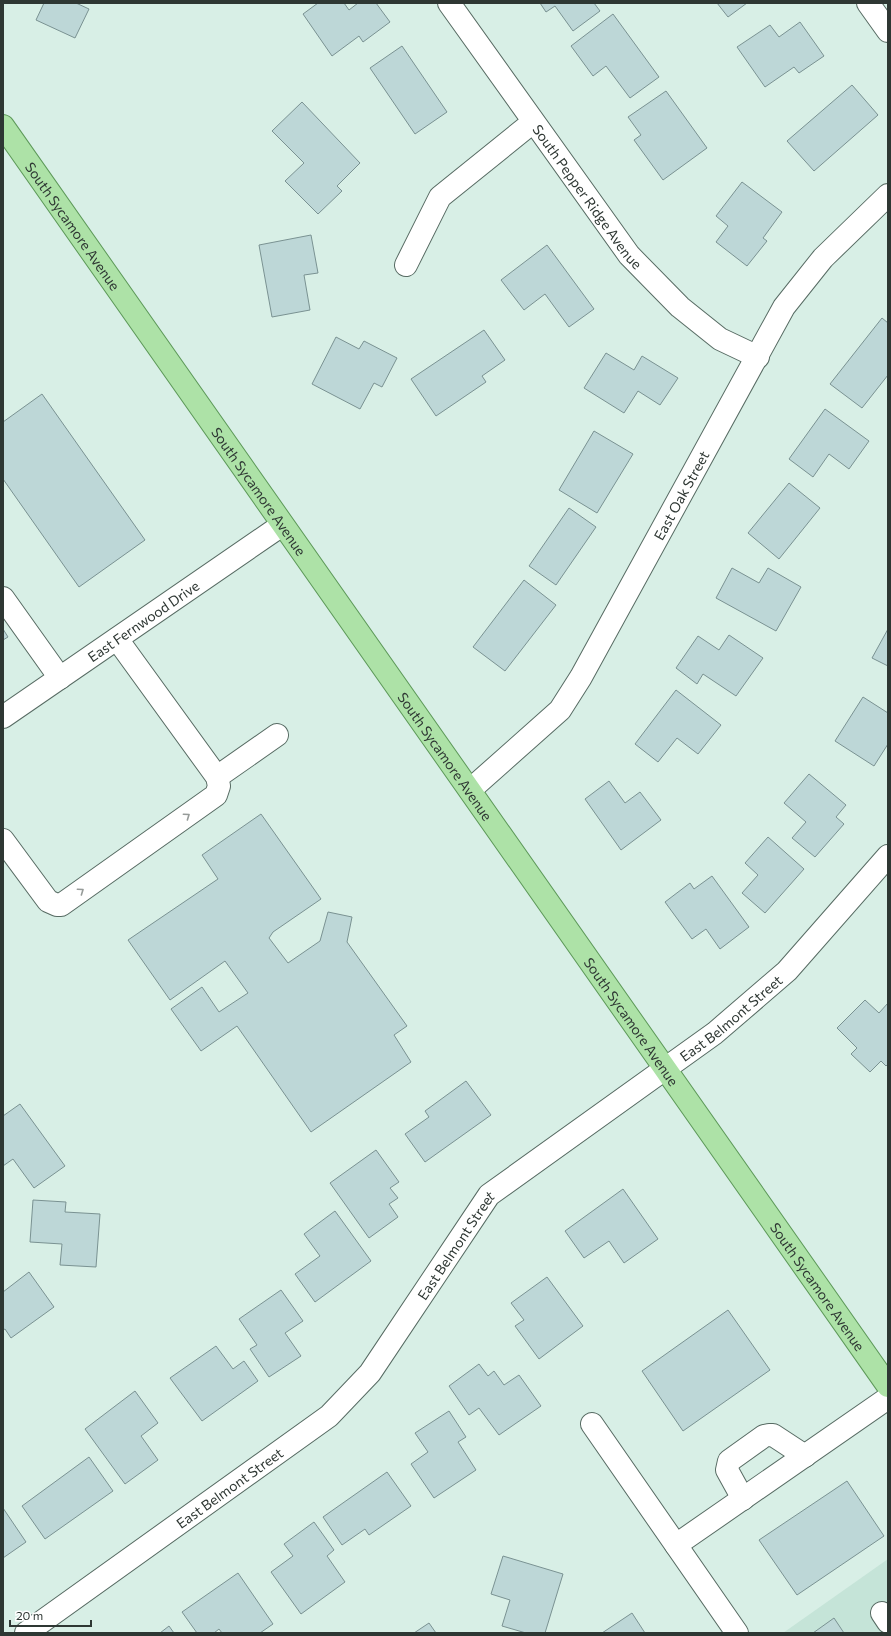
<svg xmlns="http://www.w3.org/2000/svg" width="891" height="1636" viewBox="0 0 891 1636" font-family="Commissioner,sans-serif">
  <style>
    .built { fill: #c5e4d8 }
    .building { fill: #bdd7d7; stroke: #7a9292 }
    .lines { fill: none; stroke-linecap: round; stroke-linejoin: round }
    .minor-casing { stroke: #576b63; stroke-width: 24 }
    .major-casing { stroke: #5d9959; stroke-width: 24 }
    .minor { stroke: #fff; stroke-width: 22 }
    .major { stroke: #ade2a7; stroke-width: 22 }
    .oneway { stroke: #969b99 }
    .labels { text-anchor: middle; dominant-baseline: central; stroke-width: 3; stroke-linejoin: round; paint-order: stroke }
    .street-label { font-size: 14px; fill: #2e3733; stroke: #fff }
  </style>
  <rect width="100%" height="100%" fill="#d8efe6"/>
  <path class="built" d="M888,1559V1633H783Z"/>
  <g class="building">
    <path d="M44,3H76L89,9L75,38L36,20Z"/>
    <path d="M318,3H344L349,10L358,3H376L390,22L363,42L359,36L332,56L303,14Z"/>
    <path d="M540,3H594L600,11L573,31L555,6L546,12Z"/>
    <path d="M717,3H747L728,17Z"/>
    <path d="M613,14L659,77L630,98L606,66L593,76L571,46Z"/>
    <path d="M800,22L824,56L799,73L794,67L765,87L737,47L770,25L779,37Z"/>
    <path d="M402,46L447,112L415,134L370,68Z"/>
    <path d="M852,85L878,115L814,171L787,141Z"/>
    <path d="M666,91L707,148L663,180L634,140L641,135L628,117Z"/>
    <path d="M302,102L360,163L337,186L342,191L318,214L285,181L304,163L272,131Z"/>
    <path d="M742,182L782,212L763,238L767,241L747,266L716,242L728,226L716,216Z"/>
    <path d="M311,235L318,273L304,275L310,310L272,317L259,245Z"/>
    <path d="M547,245L594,309L569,327L545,294L524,310L501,280Z"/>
    <path d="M882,318L888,323V375L862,408L830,384Z"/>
    <path d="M484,330L505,360L482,376L486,382L436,416L411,379Z"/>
    <path d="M336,337L359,349L364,341L397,358L382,387L374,383L360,409L312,384Z"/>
    <path d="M606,353L634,370L642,356L678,378L660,405L638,391L624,413L584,388Z"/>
    <path d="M42,394L145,540L79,587L3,479V422Z"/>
    <path d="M825,409L869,441L849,469L829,454L813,477L789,459Z"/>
    <path d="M594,431L633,454L597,513L559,490Z"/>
    <path d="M789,483L820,508L779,559L748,533Z"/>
    <path d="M569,508L596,527L556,585L529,566Z"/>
    <path d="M732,568L759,583L768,568L801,587L776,631L716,598Z"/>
    <path d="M524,580L556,605L505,671L473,647Z"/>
    <path d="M3,629L8,637L3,640Z"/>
    <path d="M888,629V666L872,658Z"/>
    <path d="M729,635L763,658L736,696L703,674L697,684L676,668L698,636L719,650Z"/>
    <path d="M676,690L721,725L698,754L677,738L658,762L635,744Z"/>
    <path d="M863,697L888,713V744L874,766L835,741Z"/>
    <path d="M809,774L846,805L836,817L844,824L815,857L792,838L806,822L784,803Z"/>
    <path d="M609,781L625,803L640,792L661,820L621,850L585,799Z"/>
    <path d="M261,814L321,899L273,932L269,938L288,963L320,941L328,912L352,917L347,942L407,1026L394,1035L411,1062L311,1132L237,1026L201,1051L171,1009L202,987L219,1012L248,993L225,961L170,1000L128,940L218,879L202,855Z"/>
    <path d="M768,837L804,869L765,913L742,893L758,875L745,863Z"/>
    <path d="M712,876L749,927L720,949L706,929L692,939L665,902L690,883L694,889Z"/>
    <path d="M865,1000L879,1013L888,1003V1064L886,1066L881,1061L870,1072L851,1054L857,1048L837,1028Z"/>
    <path d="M466,1081L491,1115L425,1162L405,1134L429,1117L425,1111Z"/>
    <path d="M20,1104L65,1166L34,1188L13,1159L3,1166V1116Z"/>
    <path d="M376,1150L399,1182L390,1188L398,1198L389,1204L398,1217L369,1238L330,1183Z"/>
    <path d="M623,1189L658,1239L624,1263L609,1241L584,1258L565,1231Z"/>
    <path d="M33,1200L66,1202L65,1212L100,1214L96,1267L60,1265L62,1244L30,1242Z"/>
    <path d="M335,1211L371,1261L315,1302L295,1274L320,1256L304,1234Z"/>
    <path d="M29,1272L54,1307L11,1338L5,1329L3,1330V1292Z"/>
    <path d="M547,1277L583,1326L539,1359L515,1326L524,1320L511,1303Z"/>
    <path d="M281,1290L303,1321L285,1333L301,1356L269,1377L250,1349L257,1345L239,1319Z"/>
    <path d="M728,1310L770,1370L683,1431L642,1371Z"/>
    <path d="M216,1346L233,1369L244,1361L258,1381L202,1421L170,1378Z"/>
    <path d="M479,1364L488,1376L494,1371L504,1385L519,1375L541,1406L499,1435L479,1408L469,1415L449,1386Z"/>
    <path d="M135,1391L158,1423L141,1436L158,1460L125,1484L85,1429Z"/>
    <path d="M449,1411L466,1437L458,1442L476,1470L434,1498L411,1464L428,1452L415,1433Z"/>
    <path d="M89,1457L113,1491L45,1539L22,1506Z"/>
    <path d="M387,1472L411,1506L369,1535L365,1529L342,1545L323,1517Z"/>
    <path d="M847,1481L884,1536L797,1595L759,1540Z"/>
    <path d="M3,1508L26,1542L3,1558Z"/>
    <path d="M314,1522L334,1550L327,1556L345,1582L301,1614L271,1572L293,1556L284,1544Z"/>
    <path d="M503,1556L563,1574L545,1633H526L502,1626L510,1600L491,1594Z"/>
    <path d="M238,1573L273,1624L260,1633H222L219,1629L214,1633H197L182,1612Z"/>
    <path d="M632,1613L645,1633H602Z"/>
    <path d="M834,1618L844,1633H813Z"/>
    <path d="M429,1623L436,1633H414Z"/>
    <path d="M169,1626L174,1633H160Z"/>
  </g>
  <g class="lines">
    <defs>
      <g id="minor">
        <path id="s1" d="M449,3L629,255L680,307L720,339L758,357"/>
        <path d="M868,3L888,31"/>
        <path d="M406,265L440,197L533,122"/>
        <path d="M3,598L60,678"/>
        <path id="s2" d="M3,717L282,525"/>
        <path d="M217,777L277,735"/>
        <path id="s3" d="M470,790L560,710L581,677L784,307L823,258L888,195"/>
        <path d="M3,840L48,901L57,905H61L216,795L219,786L217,777L117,639"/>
        <path d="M592,1424L737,1633"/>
        <path d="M743,1499L727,1470L729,1461L764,1436L769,1435H773L805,1456"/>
        <path d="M676,1545L888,1398"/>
        <path d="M882,1613L888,1622"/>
        <path id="s4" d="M26,1633L329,1416L370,1373L489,1195L715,1033L787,971L888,856"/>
      </g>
      <g id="major">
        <path id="s5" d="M3,126L888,1386"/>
      </g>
    </defs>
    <use href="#minor" class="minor-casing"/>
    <use href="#major" class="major-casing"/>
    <use href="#minor" class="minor"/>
    <use href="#major" class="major"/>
  </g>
  <defs><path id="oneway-chevron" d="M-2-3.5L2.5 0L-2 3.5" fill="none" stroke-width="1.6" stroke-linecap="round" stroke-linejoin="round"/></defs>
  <g class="oneway">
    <use href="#oneway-chevron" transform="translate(187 816) rotate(-35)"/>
    <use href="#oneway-chevron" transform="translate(81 891) rotate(-35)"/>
  </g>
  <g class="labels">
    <g class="street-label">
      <text stroke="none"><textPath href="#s1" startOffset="238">South Pepper Ridge Avenue</textPath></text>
      <text stroke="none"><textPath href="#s5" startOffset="122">South Sycamore Avenue</textPath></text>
      <text stroke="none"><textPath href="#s5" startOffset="446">South Sycamore Avenue</textPath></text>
      <text stroke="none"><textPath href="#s3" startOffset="367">East Oak Street</textPath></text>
      <text stroke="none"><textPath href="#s2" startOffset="170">East Fernwood Drive</textPath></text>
      <text stroke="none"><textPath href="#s5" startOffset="770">South Sycamore Avenue</textPath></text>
      <text stroke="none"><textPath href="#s4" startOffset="946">East Belmont Street</textPath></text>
      <text stroke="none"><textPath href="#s5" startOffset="1094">South Sycamore Avenue</textPath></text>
      <text stroke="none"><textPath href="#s4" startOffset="586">East Belmont Street</textPath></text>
      <text stroke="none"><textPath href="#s5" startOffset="1418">South Sycamore Avenue</textPath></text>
      <text stroke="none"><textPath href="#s4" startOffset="250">East Belmont Street</textPath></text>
    </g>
  </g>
  <rect width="891" height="1636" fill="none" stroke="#2e3733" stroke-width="8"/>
  <path d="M10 1620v6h81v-6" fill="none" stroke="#2e3733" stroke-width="2"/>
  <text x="16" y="1620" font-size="12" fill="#2e3733" stroke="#ffffff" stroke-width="3" paint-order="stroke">20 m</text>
</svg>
